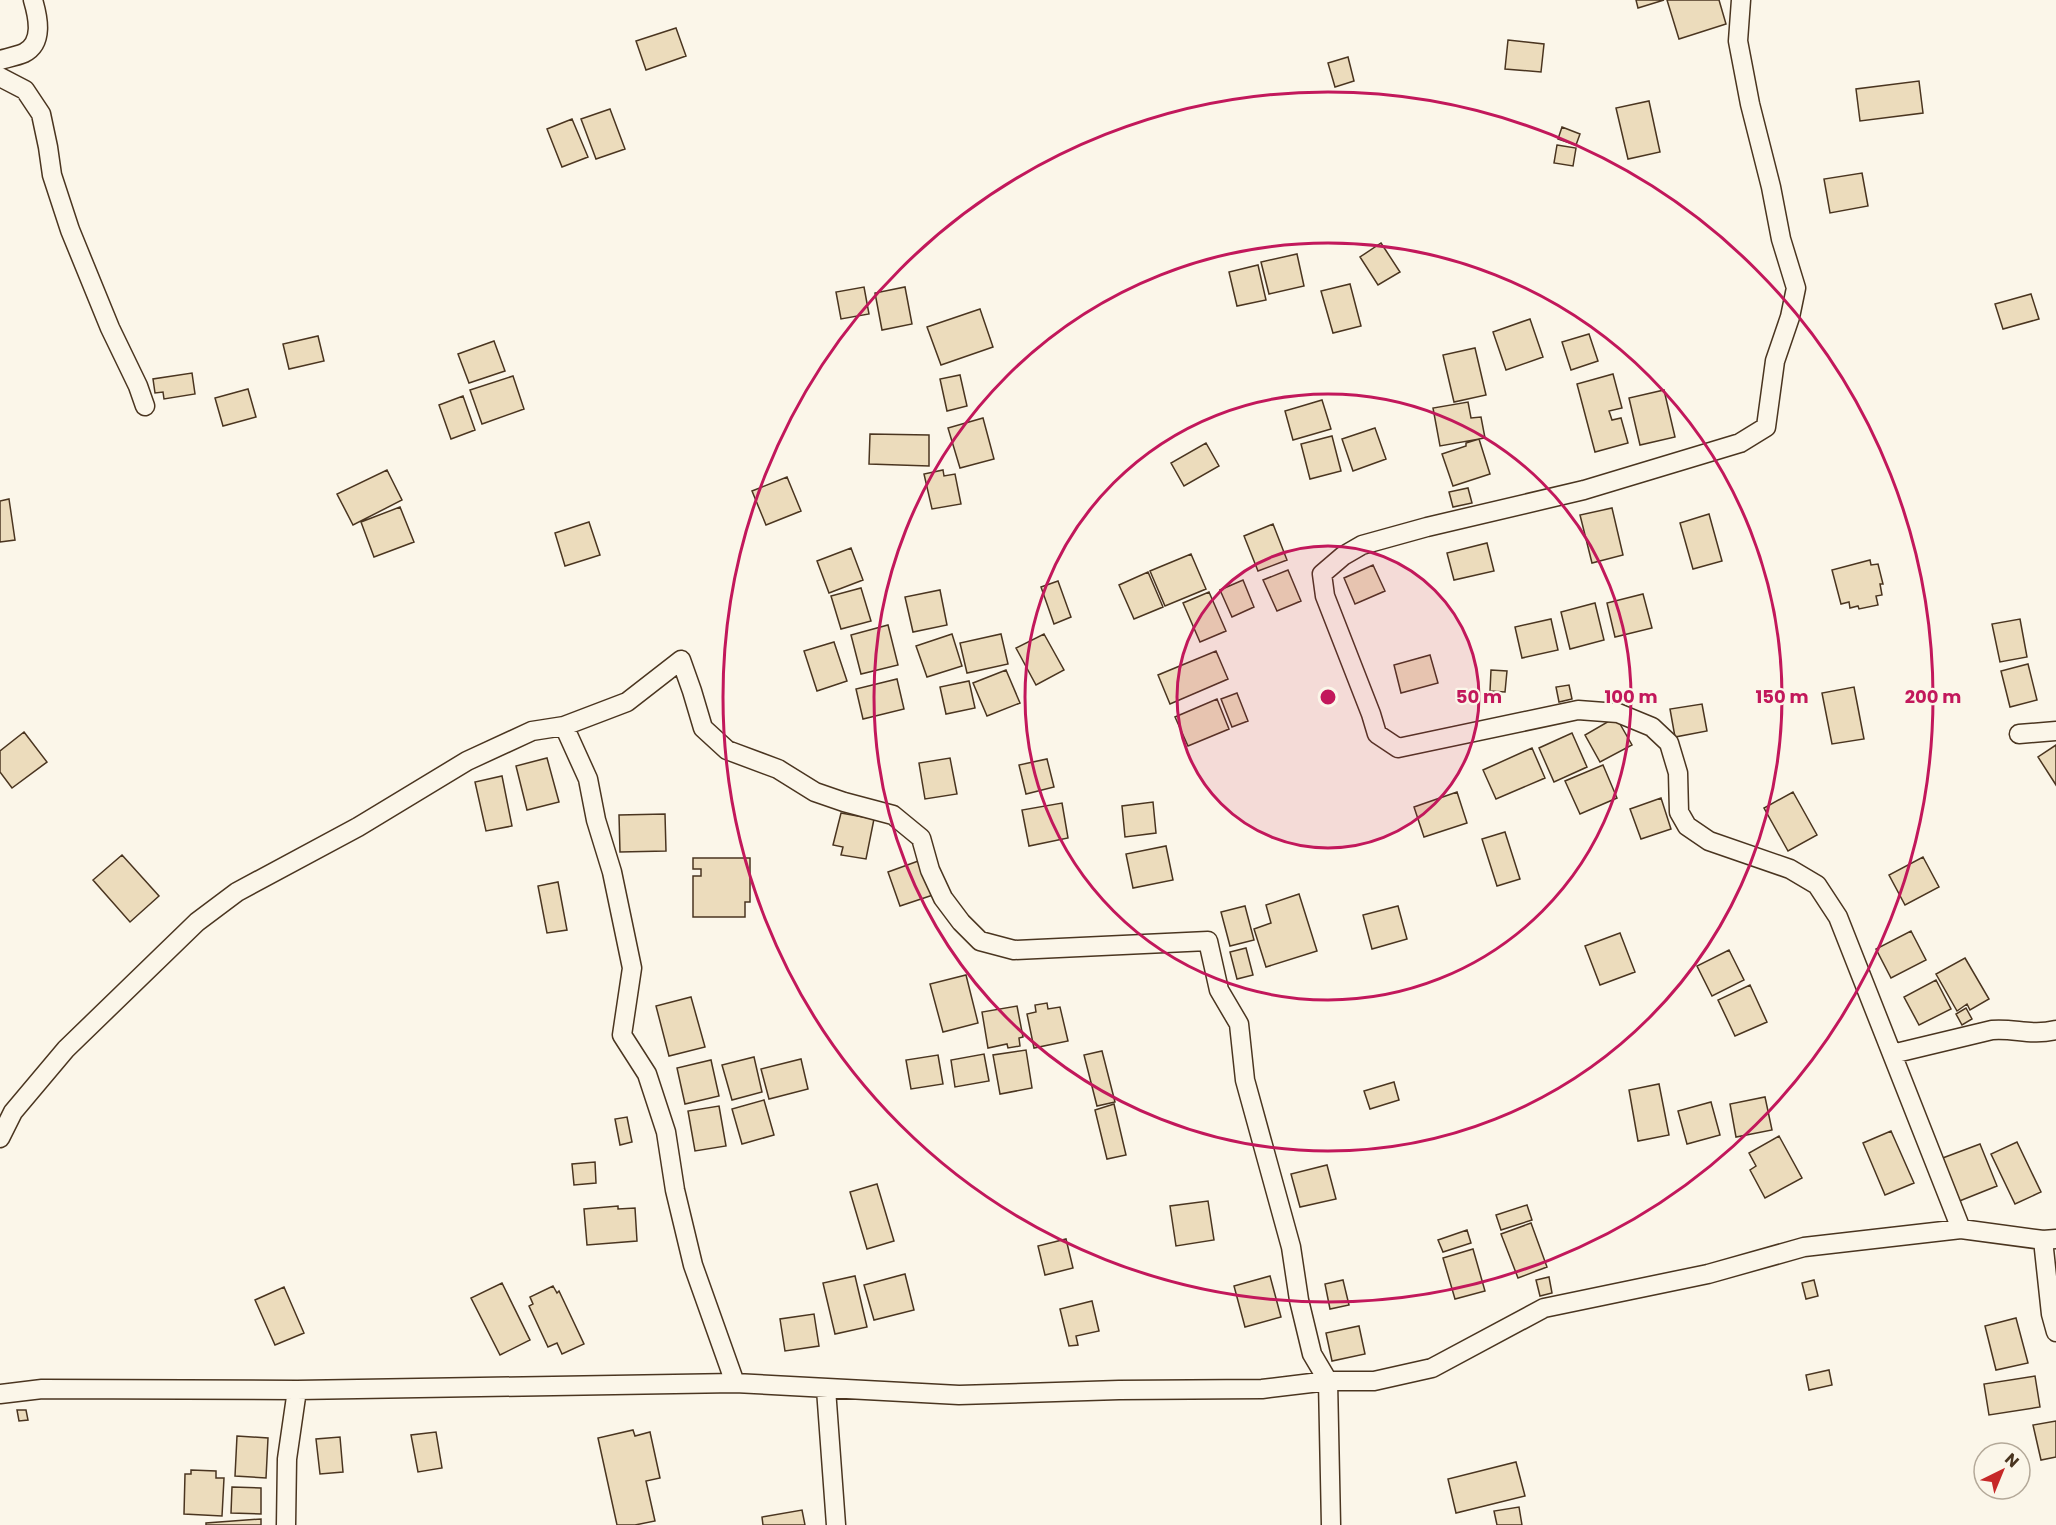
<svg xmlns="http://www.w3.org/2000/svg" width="2056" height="1525" font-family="Poppins,sans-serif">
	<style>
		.building { fill: #ecdcbc; stroke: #4a3520; stroke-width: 1.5 }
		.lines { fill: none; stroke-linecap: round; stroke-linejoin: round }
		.minor-casing { stroke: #4a3520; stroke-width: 21 }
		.minor { stroke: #fbf6e9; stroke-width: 18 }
		.ring { fill: none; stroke: #c2185b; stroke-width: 3 }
		.centre { fill: #c2185b; stroke: #fbf6e9; stroke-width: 3 }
		.ring-label { font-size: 18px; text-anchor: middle; font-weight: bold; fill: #c2185b; stroke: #fbf6e9; stroke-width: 4.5; stroke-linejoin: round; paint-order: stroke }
	</style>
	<rect width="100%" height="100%" fill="#fbf6e9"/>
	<path class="building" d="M 1636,0 L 1664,0 L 1638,8 Z
		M 1667,0 L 1719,0 L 1726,24 L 1679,39 Z
		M 676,28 L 686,56 L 646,70 L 636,41 Z
		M 1508,40 L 1544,44 L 1541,72 L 1505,69 Z
		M 1348,57 L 1354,81 L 1335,87 L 1328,63 Z
		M 1919,81 L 1923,113 L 1860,121 L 1856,89 Z
		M 1649,101 L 1660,152 L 1628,159 L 1616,108 Z
		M 610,109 L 625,149 L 596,159 L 581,119 Z
		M 572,119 L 588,157 L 562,167 L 547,129 Z
		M 1562,127 L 1580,134 L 1576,145 L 1558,139 Z
		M 1557,145 L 1576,148 L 1573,166 L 1554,163 Z
		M 1862,173 L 1868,206 L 1830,213 L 1824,179 Z
		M 1381,243 L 1400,272 L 1378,285 L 1360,257 Z
		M 1297,254 L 1304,286 L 1269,294 L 1261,262 Z
		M 1258,265 L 1266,300 L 1237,306 L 1229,272 Z
		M 1350,284 L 1361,326 L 1333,333 L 1321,291 Z
		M 864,287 L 869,314 L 841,319 L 836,292 Z
		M 905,287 L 912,324 L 882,330 L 875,293 Z
		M 2031,294 L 2039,319 L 2003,329 L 1995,304 Z
		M 980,309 L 993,347 L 941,365 L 927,327 Z
		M 1530,319 L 1543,357 L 1506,370 L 1493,332 Z
		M 1589,334 L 1598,361 L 1571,370 L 1562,342 Z
		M 318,336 L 324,361 L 289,369 L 283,344 Z
		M 494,341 L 505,371 L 469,383 L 458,354 Z
		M 1475,348 L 1486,395 L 1454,402 L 1443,355 Z
		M 192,373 L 195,394 L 164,399 L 163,392 L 155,393 L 153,379 Z
		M 1613,374 L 1622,408 L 1609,411 L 1612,420 L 1621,418 L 1628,443 L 1595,452 L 1577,384 Z
		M 960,375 L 967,406 L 947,411 L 940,379 Z
		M 513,376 L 524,409 L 482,424 L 470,390 Z
		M 248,389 L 256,417 L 223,426 L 215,398 Z
		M 1664,390 L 1675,437 L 1640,445 L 1629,398 Z
		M 463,396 L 475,430 L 451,439 L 439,405 Z
		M 1322,400 L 1331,429 L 1293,440 L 1285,411 Z
		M 1468,402 L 1471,418 L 1481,417 L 1485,438 L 1440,446 L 1433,408 Z
		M 983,418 L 994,459 L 960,468 L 948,428 Z
		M 1375,428 L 1386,459 L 1353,471 L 1342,439 Z
		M 870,434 L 929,435 L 929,466 L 869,464 Z
		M 1332,436 L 1341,471 L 1310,479 L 1301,444 Z
		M 1479,439 L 1490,474 L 1453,486 L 1442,454 L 1466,446 L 1466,443 Z
		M 1206,443 L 1219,466 L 1184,486 L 1171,463 Z
		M 387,470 L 402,500 L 353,525 L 337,494 Z
		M 943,470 L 944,476 L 955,474 L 961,504 L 932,509 L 924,474 Z
		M 787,477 L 801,511 L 766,525 L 752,491 Z
		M 1468,488 L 1472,503 L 1453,507 L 1449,492 Z
		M 9,499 L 15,540 L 0,542 L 0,501 Z
		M 400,507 L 414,542 L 374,557 L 361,522 Z
		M 1612,508 L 1623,555 L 1592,563 L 1580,515 Z
		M 1709,514 L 1722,561 L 1693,569 L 1680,523 Z
		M 589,522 L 600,555 L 565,566 L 555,533 Z
		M 1273,524 L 1287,560 L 1258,571 L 1244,536 Z
		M 1487,543 L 1494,571 L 1454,580 L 1447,553 Z
		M 851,548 L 863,580 L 829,593 L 817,561 Z
		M 1191,554 L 1206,589 L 1165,606 L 1150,571 Z
		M 1870,560 L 1871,565 L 1878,564 L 1883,584 L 1880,584 L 1882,595 L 1876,596 L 1878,605 L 1859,609 L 1858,606 L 1850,608 L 1849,602 L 1841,604 L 1832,570 Z
		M 1373,565 L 1385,591 L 1355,604 L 1344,578 Z
		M 1288,570 L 1301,601 L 1277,611 L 1263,580 Z
		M 1148,572 L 1163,607 L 1134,619 L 1119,585 Z
		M 1243,580 L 1254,607 L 1232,617 L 1220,590 Z
		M 1058,581 L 1071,617 L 1054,624 L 1041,587 Z
		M 861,588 L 871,621 L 841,629 L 831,596 Z
		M 940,590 L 947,625 L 913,632 L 905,597 Z
		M 1209,592 L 1226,631 L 1200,642 L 1183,603 Z
		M 1643,594 L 1652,628 L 1615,637 L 1607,603 Z
		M 1595,603 L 1604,640 L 1570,649 L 1561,612 Z
		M 1551,619 L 1558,650 L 1522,658 L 1515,627 Z
		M 2020,619 L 2027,657 L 2000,662 L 1992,624 Z
		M 888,625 L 898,665 L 861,674 L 851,635 Z
		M 952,634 L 962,666 L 927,677 L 916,646 Z
		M 1001,634 L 1008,664 L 967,673 L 960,643 Z
		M 1044,634 L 1064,670 L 1036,685 L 1016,648 Z
		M 834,642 L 847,681 L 817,691 L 804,651 Z
		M 1216,651 L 1228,679 L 1170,704 L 1158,675 Z
		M 1430,655 L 1438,683 L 1401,693 L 1394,665 Z
		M 2028,664 L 2037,700 L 2010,707 L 2001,671 Z
		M 1006,670 L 1020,703 L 987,716 L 973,683 Z
		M 1491,670 L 1507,671 L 1505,692 L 1490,691 Z
		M 897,679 L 904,709 L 863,719 L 856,689 Z
		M 969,681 L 975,708 L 946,714 L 940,687 Z
		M 1569,685 L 1572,699 L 1559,702 L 1556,687 Z
		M 1854,687 L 1864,739 L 1832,744 L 1822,693 Z
		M 1237,693 L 1248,721 L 1232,727 L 1221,699 Z
		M 1217,699 L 1229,729 L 1188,746 L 1175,717 Z
		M 1702,704 L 1707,731 L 1675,737 L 1670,709 Z
		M 1616,717 L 1632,745 L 1600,762 L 1585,735 Z
		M 24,732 L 47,762 L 12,788 L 0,772 L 0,751 Z
		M 1572,733 L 1587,767 L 1554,782 L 1539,748 Z
		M 2056,745 L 2056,785 L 2038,757 Z
		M 1532,748 L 1545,778 L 1496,799 L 1483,770 Z
		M 547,758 L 559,802 L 527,810 L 516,766 Z
		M 950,758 L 957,794 L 925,799 L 919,763 Z
		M 1047,759 L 1054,787 L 1026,794 L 1019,765 Z
		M 1603,765 L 1617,798 L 1580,814 L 1565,781 Z
		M 502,776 L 512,826 L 486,831 L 475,782 Z
		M 1457,792 L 1467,823 L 1424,837 L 1414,807 Z
		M 1793,792 L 1817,835 L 1788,851 L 1764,808 Z
		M 1661,798 L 1671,829 L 1641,839 L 1630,809 Z
		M 1153,802 L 1156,833 L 1125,837 L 1122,806 Z
		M 1062,803 L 1068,838 L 1029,846 L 1022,810 Z
		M 841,813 L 874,819 L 866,859 L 841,855 L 843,847 L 833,845 Z
		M 665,814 L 666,851 L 620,852 L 619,815 Z
		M 1505,832 L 1520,879 L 1497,886 L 1482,839 Z
		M 1166,846 L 1173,880 L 1133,888 L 1126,854 Z
		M 122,855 L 159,896 L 130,922 L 93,880 Z
		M 1923,857 L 1939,887 L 1905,905 L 1889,875 Z
		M 693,858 L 750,858 L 750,902 L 745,902 L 745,917 L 693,917 L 693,876 L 701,876 L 701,869 L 693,869 Z
		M 921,860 L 933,895 L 900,906 L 888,872 Z
		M 558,882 L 567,930 L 547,933 L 538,886 Z
		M 1299,894 L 1317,951 L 1266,967 L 1254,929 L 1271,923 L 1266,905 Z
		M 1245,906 L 1254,940 L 1230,946 L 1221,912 Z
		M 1398,906 L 1407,939 L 1372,949 L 1363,915 Z
		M 1911,931 L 1926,960 L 1891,978 L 1876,949 Z
		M 1620,933 L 1635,972 L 1600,985 L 1585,946 Z
		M 1246,948 L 1253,975 L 1237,979 L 1230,952 Z
		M 1729,950 L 1744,980 L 1712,996 L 1697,966 Z
		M 1965,958 L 1989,999 L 1970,1010 L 1967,1004 L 1957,1011 L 1936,974 Z
		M 966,975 L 978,1023 L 943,1032 L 930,984 Z
		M 1936,980 L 1951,1009 L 1919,1025 L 1904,997 Z
		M 1750,985 L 1767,1022 L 1735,1036 L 1718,1000 Z
		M 691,997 L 705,1047 L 669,1056 L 656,1006 Z
		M 1047,1003 L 1048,1009 L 1060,1007 L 1068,1041 L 1034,1048 L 1027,1014 L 1036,1012 L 1035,1005 Z
		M 1017,1006 L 1023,1037 L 1019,1038 L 1020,1046 L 1008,1048 L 1007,1044 L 988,1048 L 982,1012 Z
		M 1966,1008 L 1972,1019 L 1962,1025 L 1956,1014 Z
		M 1026,1050 L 1032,1088 L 1000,1094 L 993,1055 Z
		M 1102,1051 L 1115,1102 L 1097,1106 L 1084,1055 Z
		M 984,1054 L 989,1081 L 955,1087 L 951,1060 Z
		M 938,1055 L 943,1084 L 911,1089 L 906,1060 Z
		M 754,1057 L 762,1092 L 732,1100 L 722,1065 Z
		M 801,1059 L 808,1089 L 769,1099 L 761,1069 Z
		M 711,1060 L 719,1096 L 685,1104 L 677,1068 Z
		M 1394,1082 L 1399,1100 L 1370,1109 L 1364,1091 Z
		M 1659,1084 L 1669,1135 L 1638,1141 L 1629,1090 Z
		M 1765,1097 L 1772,1130 L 1736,1137 L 1730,1104 Z
		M 764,1100 L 774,1135 L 742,1144 L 732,1109 Z
		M 1711,1102 L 1720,1135 L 1687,1144 L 1678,1111 Z
		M 1114,1104 L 1126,1155 L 1107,1159 L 1095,1110 Z
		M 719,1106 L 726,1146 L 695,1151 L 688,1111 Z
		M 627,1117 L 632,1142 L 620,1145 L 615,1119 Z
		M 1891,1131 L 1914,1183 L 1885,1195 L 1863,1143 Z
		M 1779,1136 L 1802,1178 L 1765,1198 L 1750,1170 L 1756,1166 L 1749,1153 Z
		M 2017,1142 L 2041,1192 L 2015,1204 L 1991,1154 Z
		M 1980,1144 L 1997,1186 L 1957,1202 L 1940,1159 Z
		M 595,1162 L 596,1183 L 574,1185 L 572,1164 Z
		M 1327,1165 L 1336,1199 L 1300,1207 L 1291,1174 Z
		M 877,1184 L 894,1241 L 867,1249 L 850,1192 Z
		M 1208,1201 L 1214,1240 L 1176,1246 L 1170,1206 Z
		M 1527,1205 L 1532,1220 L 1501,1230 L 1496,1215 Z
		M 618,1206 L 618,1209 L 635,1208 L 637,1241 L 587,1245 L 584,1209 Z
		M 1531,1223 L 1547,1267 L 1518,1278 L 1501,1234 Z
		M 1467,1230 L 1471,1243 L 1443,1252 L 1438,1240 Z
		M 1066,1239 L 1073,1268 L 1045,1275 L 1038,1246 Z
		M 1473,1249 L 1485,1291 L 1455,1299 L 1443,1258 Z
		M 905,1274 L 914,1310 L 874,1320 L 864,1285 Z
		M 855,1276 L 867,1327 L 835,1334 L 823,1283 Z
		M 1270,1276 L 1281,1317 L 1245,1327 L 1234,1286 Z
		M 1549,1277 L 1552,1293 L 1540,1296 L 1536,1280 Z
		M 1343,1280 L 1349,1305 L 1330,1309 L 1325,1284 Z
		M 1814,1280 L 1818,1296 L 1806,1299 L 1802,1283 Z
		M 502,1283 L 530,1340 L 500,1355 L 471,1298 Z
		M 553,1286 L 557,1293 L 559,1291 L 584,1344 L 562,1354 L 557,1343 L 548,1347 L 529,1306 L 533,1304 L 530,1297 Z
		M 284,1287 L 304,1333 L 275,1345 L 255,1300 Z
		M 1092,1301 L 1099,1331 L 1076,1336 L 1078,1345 L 1069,1346 L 1060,1309 Z
		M 814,1314 L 819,1346 L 785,1351 L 780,1319 Z
		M 2016,1318 L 2028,1363 L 1996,1370 L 1985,1326 Z
		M 1359,1326 L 1365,1354 L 1332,1361 L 1326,1333 Z
		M 1829,1370 L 1832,1385 L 1809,1390 L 1806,1375 Z
		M 2035,1376 L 2040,1407 L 1989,1415 L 1984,1384 Z
		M 17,1410 L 26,1410 L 28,1420 L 19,1421 Z
		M 2056,1421 L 2056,1457 L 2041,1460 L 2033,1425 Z
		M 633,1430 L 635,1436 L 650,1432 L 660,1478 L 646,1481 L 655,1521 L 635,1525 L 617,1525 L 598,1438 Z
		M 436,1432 L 442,1468 L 418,1472 L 411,1435 Z
		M 237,1436 L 268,1438 L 266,1478 L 235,1476 Z
		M 340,1437 L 343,1472 L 320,1474 L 316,1439 Z
		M 1516,1462 L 1525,1496 L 1456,1513 L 1448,1479 Z
		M 191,1470 L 216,1471 L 216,1478 L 224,1478 L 222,1516 L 184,1514 L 185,1474 L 191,1474 Z
		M 232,1487 L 261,1488 L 261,1514 L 231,1513 Z
		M 1519,1507 L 1522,1525 L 1497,1525 L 1494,1511 Z
		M 802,1510 L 805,1525 L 763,1525 L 762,1517 Z
		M 261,1519 L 261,1525 L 206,1525 L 206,1523 Z"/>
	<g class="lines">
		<g class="minor-casing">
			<path id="minor" d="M 1741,0 L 1738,41 L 1750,104 L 1771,187 L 1781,239 L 1796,288 L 1790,317 L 1775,361 L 1766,427 L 1740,443 L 1584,490 L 1427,527 L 1362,545 L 1343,556 L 1322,574 L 1325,596 L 1371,714 L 1377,734 L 1398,748 L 1578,710 L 1618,713 L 1652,727 L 1669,743 L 1678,773 L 1679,812 L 1687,826 L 1709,841 L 1790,869 L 1817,885 L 1838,917 L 1961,1229
				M 0,60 C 7,58 17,56 24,53 C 44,43 38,17 33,0
				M 0,77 L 25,90 L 41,114 L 48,147 L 52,175 L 70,230 L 110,328 L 138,386 L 145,406
				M 564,726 L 588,779 L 596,820 L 612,872 L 632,968 L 622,1035 L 647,1074 L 666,1132 L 675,1190 L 693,1265 L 735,1383
				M 2019,734 L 2056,731
				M 1892,1054 L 1992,1030 C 2015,1028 2031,1036 2056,1030
				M 0,1138 L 13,1112 L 66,1049 L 197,922 L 237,892 L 358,827 L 467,761 L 532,731 L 564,726 L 627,702 L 681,660 L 692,691 L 703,728 L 727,750 L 778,769 L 815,792 L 844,802 L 893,815 L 921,838 L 930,870 L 943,898 L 961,922 L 980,941 L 1014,950 L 1208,941 L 1219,990 L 1239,1024 L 1245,1080 L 1291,1247 L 1299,1300 L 1312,1354 L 1328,1381 L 1331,1525
				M 2043,1240 L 2051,1314 L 2056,1332
				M 826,1389 L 836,1525
				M 0,1394 L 42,1389 L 297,1390 L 735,1383 L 959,1395 L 1119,1390 L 1262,1389 L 1328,1381 L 1374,1381 L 1432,1368 L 1544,1308 L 1708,1274 L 1804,1247 L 1961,1229 L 2043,1240 L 2056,1239
				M 286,1525 L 287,1459 L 297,1390"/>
		</g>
		<use href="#minor" class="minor"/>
	</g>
	<circle cx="1328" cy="697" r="151" fill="#c2185b" fill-opacity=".12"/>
	<g class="ring">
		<circle cx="1328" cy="697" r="151"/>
		<circle cx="1328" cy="697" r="303"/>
		<circle cx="1328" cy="697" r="454"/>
		<circle cx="1328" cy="697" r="605"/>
	</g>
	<circle cx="1328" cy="697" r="9" class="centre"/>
	<g class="ring-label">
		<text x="1479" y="703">50 m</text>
		<text x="1631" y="703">100 m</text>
		<text x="1782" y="703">150 m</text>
		<text x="1933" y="703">200 m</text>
	</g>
	<g transform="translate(2002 1471) rotate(43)"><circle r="28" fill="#fbf6e9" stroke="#b4a999" stroke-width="1.5"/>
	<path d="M0-4.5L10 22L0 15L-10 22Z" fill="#c62828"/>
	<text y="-9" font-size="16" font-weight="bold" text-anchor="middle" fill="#4a3520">N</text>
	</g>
</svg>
